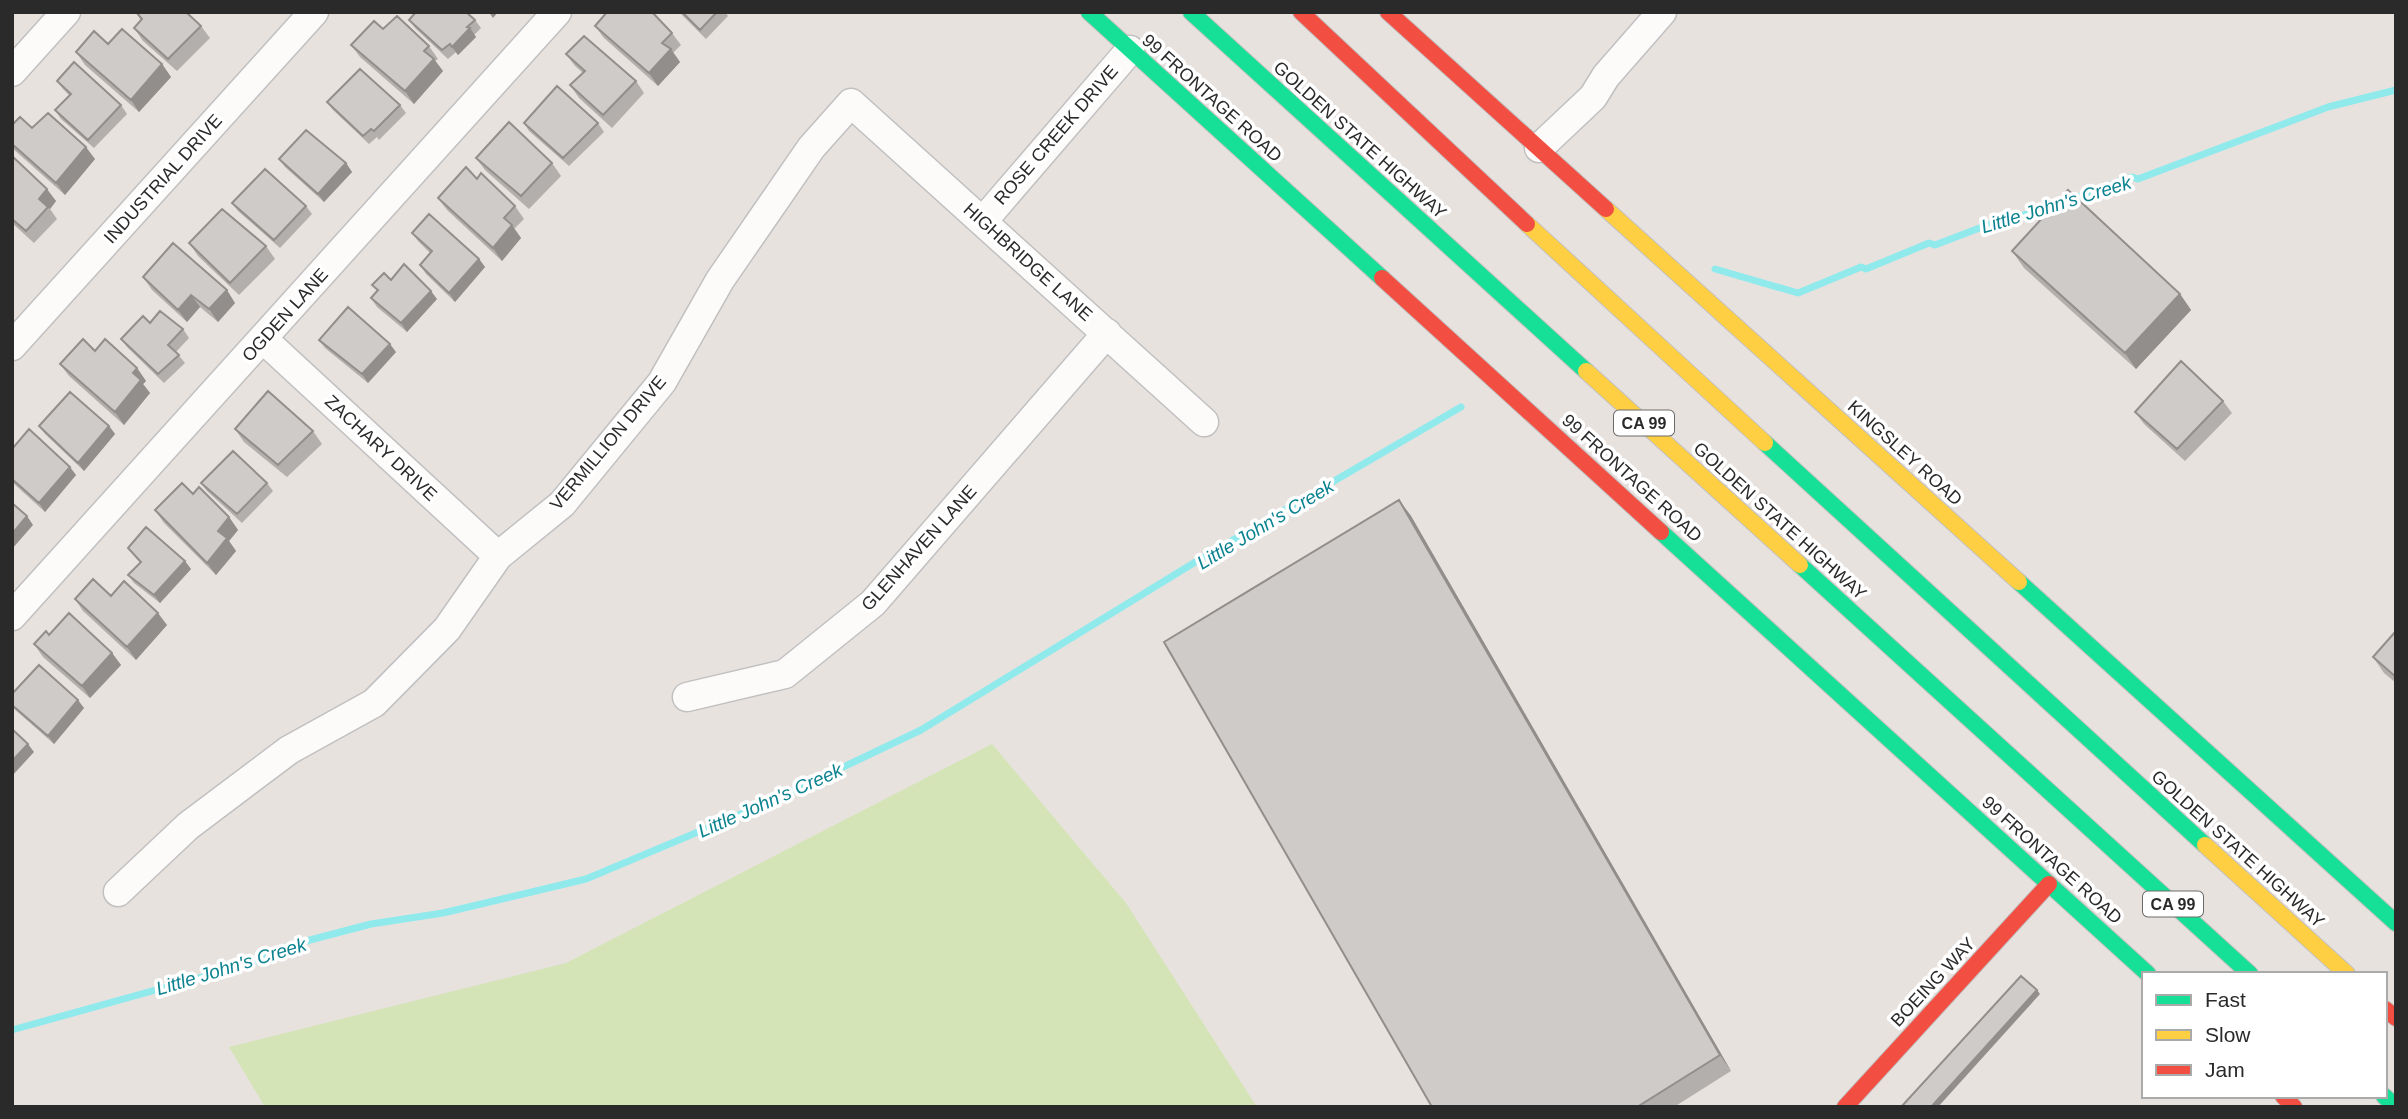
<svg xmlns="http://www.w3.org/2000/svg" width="2408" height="1119" font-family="Arial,sans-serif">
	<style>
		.green { fill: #d4e4b7 }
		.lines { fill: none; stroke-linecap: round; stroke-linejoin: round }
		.stream { stroke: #90eaec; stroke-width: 7 }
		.street-casing { stroke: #c1c0c1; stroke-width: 31 }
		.fast-casing { stroke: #c1c0c1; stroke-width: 18 }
		.slow-casing { stroke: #c1c0c1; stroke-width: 18 }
		.jam-casing { stroke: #c1c0c1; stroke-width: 18 }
		.street { stroke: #fcfbfa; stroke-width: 28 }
		.fast { stroke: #16e098; stroke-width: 16 }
		.slow { stroke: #ffcf43; stroke-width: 16 }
		.jam { stroke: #f24e42; stroke-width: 16 }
		.wall { fill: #b2afac }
		.shaded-wall { fill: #918e8c }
		.building { fill: #cfcbc8; stroke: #918e8c; stroke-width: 2 }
		.labels { text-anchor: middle; stroke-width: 7; stroke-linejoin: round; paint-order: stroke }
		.shield { fill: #fff; stroke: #6a6a6a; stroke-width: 2 }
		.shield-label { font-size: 16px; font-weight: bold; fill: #2a2a2a }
		.street-label { font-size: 18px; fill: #2a2a2a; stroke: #fff }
		.water-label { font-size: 19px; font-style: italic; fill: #0b8290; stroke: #fff }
	</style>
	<rect width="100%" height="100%" fill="#e8e2df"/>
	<path class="green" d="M 992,744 L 1126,903 L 1257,1107 L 265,1107 L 229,1047 L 566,963 Z"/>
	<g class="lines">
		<path class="stream" d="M 1715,269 L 1798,293 L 1861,267 L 1866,269 L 1929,243 L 1935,245 L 2011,216 C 2027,220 2040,201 2056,205 L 2132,177 L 2138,179 L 2328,107 L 2396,90
			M 12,1030 L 249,964 L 291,945 L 371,924 L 443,913 L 586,879 L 774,800 L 921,730 L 1197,561 L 1461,407"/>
		<g class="street-casing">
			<path id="street" d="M 12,72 L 66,12
				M 1539,148 L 1593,97 L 1606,76 L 1662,12
				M 983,221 L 1130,50
				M 263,339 L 498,556
				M 12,346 L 314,12
				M 12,616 L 557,12
				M 687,697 L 785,674 L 873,603 L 1107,333
				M 118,892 L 188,826 L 289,750 L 374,703 L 447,629 L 498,556 L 562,504 L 662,382 L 720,280 L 811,148 L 851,103 L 1204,422"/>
		</g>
		<g class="fast-casing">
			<path id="fast" d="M 1089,12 L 1382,278
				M 1191,12 L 1586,371
				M 1765,443 L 2205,845
				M 1661,532 L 2148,974
				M 1800,565 L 2250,974
				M 2019,582 L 2396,923
				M 2384,1096 L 2396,1107"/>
		</g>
		<g class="slow-casing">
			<path id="slow" d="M 1606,209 L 2019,582
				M 1527,224 L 1765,443
				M 1586,371 L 1800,565
				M 2205,845 L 2347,974"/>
		</g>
		<g class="jam-casing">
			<path id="jam" d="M 1301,12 L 1527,224
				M 1388,12 L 1606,209
				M 1382,278 L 1661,532
				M 2385,1009 L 2396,1018
				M 2283,1096 L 2294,1107
				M 1845,1107 L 2049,884"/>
		</g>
		<use href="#street" class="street"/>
		<use href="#fast" class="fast"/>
		<use href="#slow" class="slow"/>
		<use href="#jam" class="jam"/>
	</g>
	<path class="wall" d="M 136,12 L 201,26 L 210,38 L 177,71 L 143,41 L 134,28 L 141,20 Z
		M 679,12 L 725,12 L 728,16 L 706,39 Z
		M 409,20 L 475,20 L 481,28 L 474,35 L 476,37 L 458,55 L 456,52 L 448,59 L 415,28 Z
		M 595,26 L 672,33 L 681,45 L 673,53 L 680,62 L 658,86 L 604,38 Z
		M 383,29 L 429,46 L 438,59 L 435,61 L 443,71 L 414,104 L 360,57 L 351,45 Z
		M 76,52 L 162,64 L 171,77 L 139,112 L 85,65 Z
		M 566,54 L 636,81 L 644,93 L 612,128 L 579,98 L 570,85 L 583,73 L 575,66 Z
		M 57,81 L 121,105 L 127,114 L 94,148 L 61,119 L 55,110 L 70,96 L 63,89 Z
		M 327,102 L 400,105 L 406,113 L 379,140 L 377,137 L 369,144 L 333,110 Z
		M 524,123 L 598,123 L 604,132 L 569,166 L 529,131 Z
		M 12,125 L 95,159 L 65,195 L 12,148 Z
		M 12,156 L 56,201 L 50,209 L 57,219 L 34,243 L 12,223 Z
		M 476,158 L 552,163 L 561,176 L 529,209 L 485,170 Z
		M 279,159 L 346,163 L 352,172 L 324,202 L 285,167 Z
		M 477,179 L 515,206 L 524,219 L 514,229 L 521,238 L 502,261 L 447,210 L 438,198 Z
		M 232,203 L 306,206 L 312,214 L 280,248 L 238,211 Z
		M 412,233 L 479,259 L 485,267 L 455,302 L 426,274 L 420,265 L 430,253 L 418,241 Z
		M 189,243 L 266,246 L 275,259 L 239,295 L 198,256 Z
		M 2012,251 L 2180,294 L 2191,310 L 2136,369 L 2024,268 Z
		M 143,277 L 235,303 L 218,322 L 200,307 L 187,322 L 152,290 Z
		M 372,285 L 437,299 L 407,332 L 377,307 L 371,298 L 377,291 Z
		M 150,323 L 183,329 L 189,338 L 176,352 L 185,363 L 164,383 L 127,347 L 121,339 Z
		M 319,340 L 396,352 L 368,383 L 325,348 Z
		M 95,351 L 137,368 L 146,381 L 143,384 L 150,393 L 124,425 L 69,376 L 60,364 Z
		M 2223,401 L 2232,413 L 2185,461 L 2144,424 L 2135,412 Z
		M 39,426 L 109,426 L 115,434 L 84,471 L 45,434 Z
		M 235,429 L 313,431 L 322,444 L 287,477 L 244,442 Z
		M 12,449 L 76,475 L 45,512 L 12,482 Z
		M 201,483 L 267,483 L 273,491 L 242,523 L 207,491 Z
		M 193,494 L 229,517 L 238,530 L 229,541 L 236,551 L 216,575 L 164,523 L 155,510 Z
		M 1399,500 L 1411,516 L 1731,1071 L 1674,1107 L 1432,1107 Z
		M 128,548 L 191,569 L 160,603 L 134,583 L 128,575 L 140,563 Z
		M 75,599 L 167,625 L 136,660 L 83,611 Z
		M 2396,631 L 2396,683 L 2384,673 L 2373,657 Z
		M 34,644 L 112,653 L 121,665 L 90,698 L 43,657 Z
		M 12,694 L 84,708 L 54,744 L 12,707 Z"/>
	<path class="shaded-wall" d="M 489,12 L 498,12 L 493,18 Z
		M 470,28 L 476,37 L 458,55 L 452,47 Z
		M 671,49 L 680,62 L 658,86 L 649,73 Z
		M 434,59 L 443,71 L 414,104 L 405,91 Z
		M 162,64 L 171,77 L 139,112 L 131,100 Z
		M 86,147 L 95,159 L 65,195 L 56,183 Z
		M 346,163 L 352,172 L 324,202 L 318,194 Z
		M 47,189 L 56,201 L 50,209 L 39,199 Z
		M 512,225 L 521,238 L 502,261 L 493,248 Z
		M 479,259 L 485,267 L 455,302 L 449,293 Z
		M 227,290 L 235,303 L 218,322 L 209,309 Z
		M 431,291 L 437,299 L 407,332 L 401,323 Z
		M 2180,294 L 2191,310 L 2136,369 L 2125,353 Z
		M 191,295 L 200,307 L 187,322 L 178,310 Z
		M 390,344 L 396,352 L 368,383 L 362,374 Z
		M 137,368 L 146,381 L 143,384 L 150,393 L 124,425 L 115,412 L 133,373 Z
		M 109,426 L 115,434 L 84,471 L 78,463 Z
		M 70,467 L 76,475 L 45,512 L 39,503 Z
		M 1399,500 L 1411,516 L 1731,1071 L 1720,1055 Z
		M 27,516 L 33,525 L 12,549 L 12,534 Z
		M 229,517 L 238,530 L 229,541 L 236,551 L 216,575 L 207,563 L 218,531 Z
		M 185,561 L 191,569 L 160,603 L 154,595 Z
		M 158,613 L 167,625 L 136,660 L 127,647 Z
		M 112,653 L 121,665 L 90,698 L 82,686 Z
		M 78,700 L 84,708 L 54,744 L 48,736 Z
		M 28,744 L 34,752 L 12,776 L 12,761 Z
		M 2037,990 L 2040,994 L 1938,1107 L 1931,1107 Z"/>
	<path class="building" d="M 136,12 L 186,12 L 201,26 L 168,59 L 134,28 L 142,19 Z
		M 416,12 L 466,12 L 475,20 L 467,27 L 470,28 L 452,47 L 450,44 L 442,50 L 409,20 Z
		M 607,12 L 652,12 L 672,33 L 662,43 L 671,49 L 649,73 L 595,26 Z
		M 682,12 L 717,12 L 700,30 Z
		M 397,16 L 429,46 L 424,51 L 434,59 L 405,91 L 351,45 L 374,21 L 383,29 Z
		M 122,29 L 162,64 L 131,100 L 76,52 L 94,31 L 108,44 Z
		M 584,36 L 636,81 L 603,115 L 570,85 L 585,71 L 566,54 Z
		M 74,62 L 121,105 L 88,140 L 55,110 L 71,94 L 57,81 Z
		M 360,69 L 400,105 L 374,131 L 371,129 L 363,136 L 327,102 Z
		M 557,86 L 598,123 L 563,158 L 524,123 Z
		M 48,113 L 86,147 L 56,183 L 12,144 L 12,125 L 20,117 L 32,128 Z
		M 509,122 L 552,163 L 521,196 L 476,158 Z
		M 306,130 L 346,163 L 318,194 L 279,159 Z
		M 12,156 L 47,189 L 39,199 L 48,207 L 26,231 L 12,219 Z
		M 466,167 L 477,179 L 481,173 L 515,206 L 504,218 L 512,225 L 493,248 L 438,198 Z
		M 265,169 L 306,206 L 274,240 L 232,203 Z
		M 2068,190 L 2180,294 L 2125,353 L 2012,251 Z
		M 222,209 L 266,246 L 230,283 L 189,243 Z
		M 429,214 L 479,259 L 449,293 L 420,265 L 432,251 L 412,233 Z
		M 173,243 L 227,290 L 209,309 L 191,295 L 178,310 L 143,277 Z
		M 404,264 L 431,291 L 401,323 L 371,298 L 378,290 L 372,285 L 384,273 L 391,280 Z
		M 348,307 L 390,344 L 362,374 L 319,340 Z
		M 160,311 L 183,329 L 168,345 L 179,355 L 158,374 L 121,339 L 143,316 L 150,323 Z
		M 83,339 L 95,351 L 105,339 L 137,368 L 133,373 L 141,380 L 115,412 L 60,364 Z
		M 2181,361 L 2223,401 L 2177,449 L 2135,412 Z
		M 268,391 L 313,431 L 278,465 L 235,429 Z
		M 70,392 L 109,426 L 78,463 L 39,426 Z
		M 29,429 L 70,467 L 39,503 L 12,479 L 12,449 Z
		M 233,451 L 267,483 L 237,514 L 201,483 Z
		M 182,483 L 193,494 L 199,487 L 229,517 L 218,531 L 227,538 L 207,563 L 155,510 Z
		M 1399,500 L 1720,1055 L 1637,1107 L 1432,1107 L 1164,642 Z
		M 12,503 L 27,516 L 12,534 Z
		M 146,527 L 185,561 L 154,595 L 128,575 L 141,562 L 128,548 Z
		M 93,579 L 111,596 L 124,581 L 158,613 L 127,647 L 75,599 Z
		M 69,613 L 112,653 L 82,686 L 34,644 L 46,631 L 49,635 Z
		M 2396,631 L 2396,677 L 2373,657 Z
		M 39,665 L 78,700 L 48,736 L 12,705 L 12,694 Z
		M 12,729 L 28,744 L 12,761 Z
		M 2021,976 L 2037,990 L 1931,1107 L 1901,1107 Z"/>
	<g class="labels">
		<g class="shield">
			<rect x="1614" y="410.5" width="60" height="25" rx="5"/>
			<rect x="2143" y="891.5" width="60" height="25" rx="5"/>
		</g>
		<g class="shield-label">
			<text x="1644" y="429">CA 99</text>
			<text x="2173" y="910">CA 99</text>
		</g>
		<g class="street-label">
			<text transform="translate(1212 98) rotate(42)" y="6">99 FRONTAGE ROAD</text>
			<text transform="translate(1056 135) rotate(-49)" y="6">ROSE CREEK DRIVE</text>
			<text transform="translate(1360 140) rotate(42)" y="6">GOLDEN STATE HIGHWAY</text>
			<text transform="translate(163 179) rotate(-48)" y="6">INDUSTRIAL DRIVE</text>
			<text transform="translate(1028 262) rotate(42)" y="6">HIGHBRIDGE LANE</text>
			<text transform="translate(285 315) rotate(-48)" y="6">OGDEN LANE</text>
			<text transform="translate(608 443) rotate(-50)" y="6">VERMILLION DRIVE</text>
			<text transform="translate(381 448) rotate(43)" y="6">ZACHARY DRIVE</text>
			<text transform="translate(1905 453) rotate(42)" y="6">KINGSLEY ROAD</text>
			<text transform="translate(1632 478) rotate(42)" y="6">99 FRONTAGE ROAD</text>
			<text transform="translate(1780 521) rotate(42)" y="6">GOLDEN STATE HIGHWAY</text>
			<text transform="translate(919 548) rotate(-48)" y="6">GLENHAVEN LANE</text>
			<text transform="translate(2238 849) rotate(42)" y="6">GOLDEN STATE HIGHWAY</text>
			<text transform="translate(2052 860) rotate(42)" y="6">99 FRONTAGE ROAD</text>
			<text transform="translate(1933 982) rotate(-47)" y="6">BOEING WAY</text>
		</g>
		<g class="water-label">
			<text transform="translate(2056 204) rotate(-17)" y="7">Little John's Creek</text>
			<text transform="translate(1265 524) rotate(-31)" y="7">Little John's Creek</text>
			<text transform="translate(770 800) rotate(-24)" y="7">Little John's Creek</text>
			<text transform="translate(231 966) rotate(-17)" y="7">Little John's Creek</text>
		</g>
	</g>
	<rect width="2408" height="1119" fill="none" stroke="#2a2a2a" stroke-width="28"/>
	<rect x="2142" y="972" width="245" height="126" fill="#ffffff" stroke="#aaaaaa" stroke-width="2"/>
	<rect x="2156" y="995" width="35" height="10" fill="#16e098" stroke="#aaaaaa" stroke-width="2"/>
	<text x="2205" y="1007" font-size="21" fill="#2a2a2a">Fast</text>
	<rect x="2156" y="1030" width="35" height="10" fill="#ffcf43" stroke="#aaaaaa" stroke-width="2"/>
	<text x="2205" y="1042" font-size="21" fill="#2a2a2a">Slow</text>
	<rect x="2156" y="1065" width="35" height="10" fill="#f24e42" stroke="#aaaaaa" stroke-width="2"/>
	<text x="2205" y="1077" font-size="21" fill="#2a2a2a">Jam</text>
</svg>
